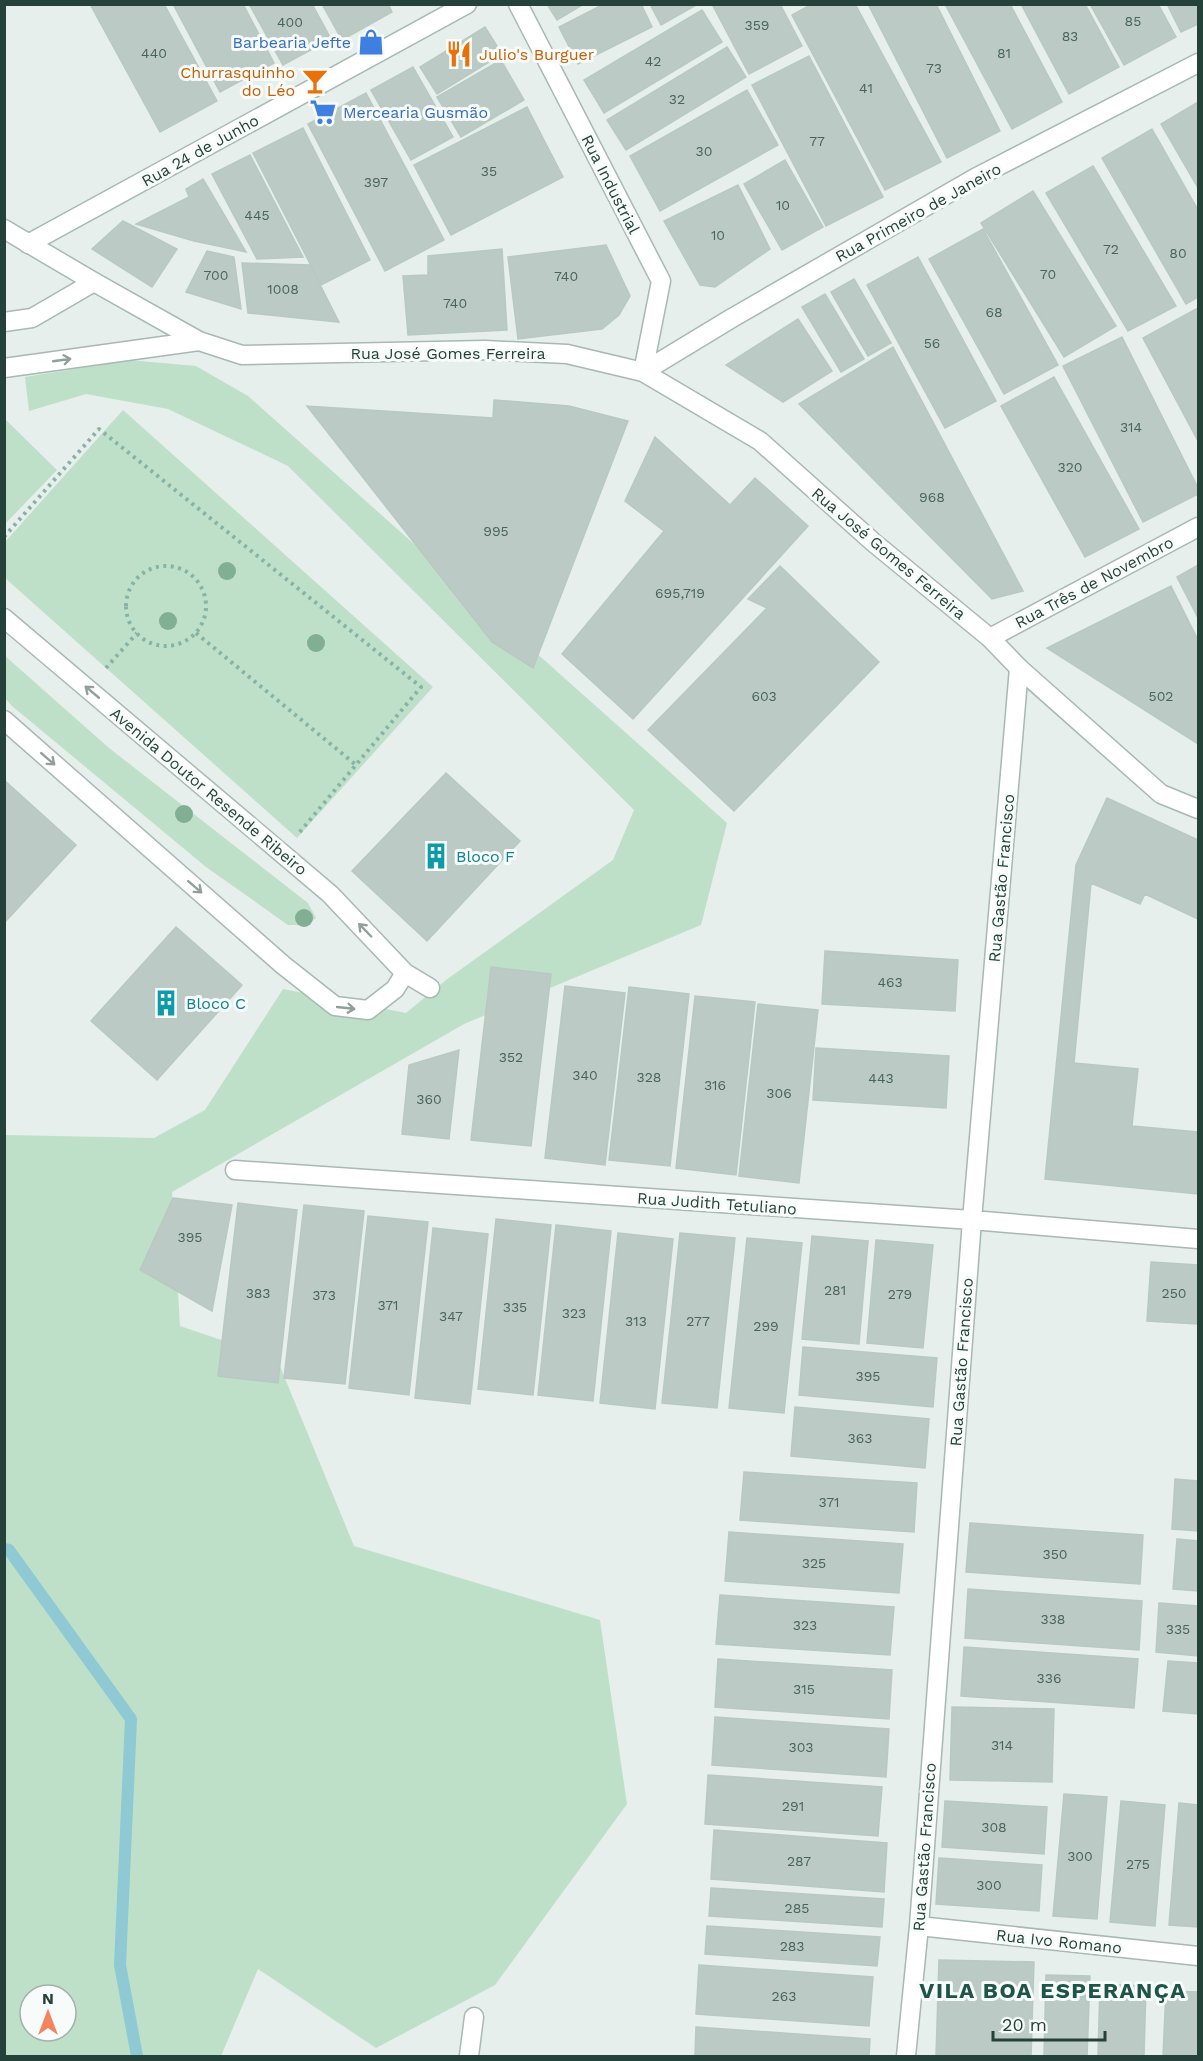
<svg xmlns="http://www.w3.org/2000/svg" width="1203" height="2061" font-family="'Work Sans',sans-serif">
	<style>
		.green { fill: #bfe0c8; fill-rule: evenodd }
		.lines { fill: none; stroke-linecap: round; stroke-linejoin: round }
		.stream { stroke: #8ec9d4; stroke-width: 12 }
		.building { fill: #bbcac4; stroke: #b8c9c2; stroke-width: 1.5 }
		.service-casing { stroke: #a8b8b2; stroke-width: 21 }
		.minor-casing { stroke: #a8b8b2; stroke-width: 21 }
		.tertiary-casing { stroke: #a8b8b2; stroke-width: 21 }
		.path { stroke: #86b3a5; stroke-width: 4; stroke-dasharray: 3 4.5; stroke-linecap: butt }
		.service { stroke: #fff; stroke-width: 18 }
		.minor { stroke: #fff; stroke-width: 18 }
		.tertiary { stroke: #fff; stroke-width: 18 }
		.tree { fill: #80af93 }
		.oneway { stroke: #92a09c }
		.labels { text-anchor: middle; stroke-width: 6; stroke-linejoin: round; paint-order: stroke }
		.number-label { font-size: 14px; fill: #4a645c }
		.shop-label { font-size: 16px; fill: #366cbe; stroke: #f7fbf9; text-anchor: end }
		.food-label { font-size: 16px; fill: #c56008; stroke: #f7fbf9; text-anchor: start }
		.street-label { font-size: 16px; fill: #24423a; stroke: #f7fbf9 }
		.culture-label { font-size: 16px; fill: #0d838f; stroke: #f7fbf9; text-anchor: start }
		.district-label { font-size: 22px; font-weight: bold; letter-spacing: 1.5px; fill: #1f5548; stroke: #f7fbf9 }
	</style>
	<rect width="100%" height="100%" fill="#e6efeb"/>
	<path class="green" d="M 129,360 L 196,366 L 248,396 L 727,823 L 701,925 L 464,1024 L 172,1192 L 180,1326 L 277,1359 L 354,1546 L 600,1620 L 627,1804 L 495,1985 L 376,2048 L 258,1969 L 221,2056 L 5,2056 L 5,1135 L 154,1138 L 205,1110 L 283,989 L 406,1013 L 446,980 L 613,860 L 634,810 L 288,466 L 168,409 L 86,394 L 29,411 L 25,377 ZM 30,1995 L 66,1995 L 66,2031 L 30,2031 Z
		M 123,410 L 433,687 L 297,838 L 5,578 L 5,542 Z
		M 5,419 L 57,470 L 5,524 Z
		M 4,655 L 109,748 L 308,903 L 316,918 L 307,925 L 288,925 L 206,867 L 12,706 L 5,698 Z"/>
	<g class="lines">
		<path class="stream" d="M 4,1549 L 9,1550 L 131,1719 L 120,1965 L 137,2056"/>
	</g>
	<path class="building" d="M 90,4 L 164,4 L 217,101 L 160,132 Z
		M 173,4 L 243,4 L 274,63 L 220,92 Z
		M 249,4 L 312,4 L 331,39 L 283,65 Z
		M 322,4 L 388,4 L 392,12 L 342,40 Z
		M 547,4 L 584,4 L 557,20 Z
		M 604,4 L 641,4 L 652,27 L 578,64 L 559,27 Z
		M 650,4 L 698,4 L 661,25 Z
		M 712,4 L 780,4 L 802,46 L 749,74 Z
		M 812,4 L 855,4 L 941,162 L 885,190 L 792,15 Z
		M 868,4 L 936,4 L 1000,131 L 947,158 Z
		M 945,4 L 1010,4 L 1062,102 L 1012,129 Z
		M 1021,4 L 1085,4 L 1119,67 L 1069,94 Z
		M 1090,4 L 1158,4 L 1176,37 L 1124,65 Z
		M 1167,4 L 1198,4 L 1198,24 L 1181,32 Z
		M 702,10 L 722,42 L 604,113 L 584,80 Z
		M 485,27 L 502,54 L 437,94 L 420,67 Z
		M 727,47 L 746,77 L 626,150 L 607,120 Z
		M 809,56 L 883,197 L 826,226 L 752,85 Z
		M 501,60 L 524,100 L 461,137 L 437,97 Z
		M 413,67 L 453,137 L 411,160 L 371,90 Z
		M 747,90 L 778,145 L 660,211 L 630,156 Z
		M 366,93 L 444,240 L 385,271 L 308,124 Z
		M 1198,102 L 1198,188 L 1161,124 Z
		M 527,107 L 563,177 L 451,235 L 414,165 Z
		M 303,128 L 370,260 L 321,285 L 253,153 Z
		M 1152,129 L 1198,210 L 1198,297 L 1186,304 L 1102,158 Z
		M 250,155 L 303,257 L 257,259 L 212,174 Z
		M 785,160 L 823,227 L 782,250 L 744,184 Z
		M 1093,166 L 1176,306 L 1128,331 L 1046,193 Z
		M 203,179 L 246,252 L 194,241 L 136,224 L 189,197 L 186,189 Z
		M 738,185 L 770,249 L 715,287 L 700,285 L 664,221 Z
		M 1033,191 L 1116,326 L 1064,357 L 981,223 Z
		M 123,221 L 177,249 L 152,287 L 92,249 Z
		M 983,229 L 1058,365 L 1004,394 L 929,259 Z
		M 606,245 L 630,296 L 619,315 L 602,329 L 518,339 L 508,257 Z
		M 502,249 L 507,330 L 408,335 L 403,276 L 428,275 L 428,256 Z
		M 207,251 L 234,257 L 241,309 L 186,292 Z
		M 918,257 L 996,401 L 945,428 L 867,285 Z
		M 242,263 L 310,265 L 339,322 L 248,313 Z
		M 854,279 L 891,343 L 868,356 L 831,292 Z
		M 825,294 L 864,359 L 841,372 L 802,307 Z
		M 1198,308 L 1198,441 L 1143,338 Z
		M 798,319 L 832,371 L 783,402 L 726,365 Z
		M 1122,337 L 1198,488 L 1198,494 L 1143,522 L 1063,366 Z
		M 893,347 L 1023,591 L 992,599 L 799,404 Z
		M 1054,377 L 1139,529 L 1085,557 L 1001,406 Z
		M 494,400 L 569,406 L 628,421 L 533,668 L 492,642 L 307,406 L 493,418 Z
		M 655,437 L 730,505 L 755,478 L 808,526 L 633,719 L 562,654 L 664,531 L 625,501 Z
		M 1198,565 L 1198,618 L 1177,577 Z
		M 780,566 L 879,662 L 734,811 L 648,730 L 767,608 L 748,599 Z
		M 1171,586 L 1198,640 L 1198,744 L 1047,648 Z
		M 446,773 L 520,841 L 427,941 L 352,871 Z
		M 4,780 L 76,845 L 4,923 Z
		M 1107,798 L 1198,840 L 1198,919 L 1145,894 L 1140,904 L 1091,883 L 1074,1063 L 1138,1069 L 1132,1126 L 1198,1132 L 1198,1194 L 1045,1179 L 1076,865 Z
		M 176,927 L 242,985 L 157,1080 L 91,1021 Z
		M 825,951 L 958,960 L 955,1011 L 822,1004 Z
		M 491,967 L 551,974 L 531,1146 L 471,1140 Z
		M 565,986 L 625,993 L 605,1165 L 545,1158 Z
		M 629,987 L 689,994 L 670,1166 L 609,1160 Z
		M 695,996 L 755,1002 L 736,1175 L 676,1168 Z
		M 758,1004 L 818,1010 L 799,1183 L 739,1176 Z
		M 816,1048 L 949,1056 L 946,1108 L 813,1100 Z
		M 459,1050 L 449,1139 L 402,1134 L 409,1065 Z
		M 173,1198 L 232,1205 L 212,1311 L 140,1270 Z
		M 238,1203 L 297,1210 L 278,1383 L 218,1376 Z
		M 304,1205 L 364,1211 L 345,1384 L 284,1378 Z
		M 368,1216 L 428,1222 L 409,1395 L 349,1388 Z
		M 496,1219 L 551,1225 L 533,1395 L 478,1389 Z
		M 556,1225 L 611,1231 L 593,1401 L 538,1395 Z
		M 433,1228 L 488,1234 L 470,1404 L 415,1398 Z
		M 618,1233 L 673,1239 L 655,1409 L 600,1403 Z
		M 680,1233 L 735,1238 L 717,1408 L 662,1403 Z
		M 812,1236 L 868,1241 L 859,1344 L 802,1339 Z
		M 747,1238 L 802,1243 L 784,1413 L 729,1408 Z
		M 876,1240 L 933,1245 L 923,1348 L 867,1343 Z
		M 1151,1262 L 1198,1265 L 1198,1324 L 1147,1321 Z
		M 803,1347 L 937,1358 L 933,1407 L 799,1395 Z
		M 795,1407 L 929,1419 L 925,1468 L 791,1456 Z
		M 744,1472 L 917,1483 L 914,1532 L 740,1520 Z
		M 1175,1479 L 1198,1481 L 1198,1531 L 1172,1529 Z
		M 970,1523 L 1143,1535 L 1140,1584 L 966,1572 Z
		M 729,1532 L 903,1544 L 899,1593 L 725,1581 Z
		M 1177,1539 L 1198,1541 L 1198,1591 L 1173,1589 Z
		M 968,1589 L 1142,1601 L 1139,1650 L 965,1638 Z
		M 720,1595 L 894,1607 L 890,1655 L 716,1644 Z
		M 1159,1603 L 1198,1606 L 1198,1656 L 1156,1652 Z
		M 964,1647 L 1138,1659 L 1134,1708 L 961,1696 Z
		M 718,1659 L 892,1670 L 889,1719 L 715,1707 Z
		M 1168,1661 L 1198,1663 L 1198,1714 L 1163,1711 Z
		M 952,1707 L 1054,1709 L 1052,1782 L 950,1780 Z
		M 715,1717 L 889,1729 L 886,1777 L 712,1765 Z
		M 708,1775 L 882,1787 L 878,1836 L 705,1824 Z
		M 1064,1794 L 1107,1797 L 1097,1919 L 1053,1916 Z
		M 945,1801 L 1047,1807 L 1044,1854 L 942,1847 Z
		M 1121,1801 L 1165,1805 L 1155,1926 L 1110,1922 Z
		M 1179,1803 L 1198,1805 L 1198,1927 L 1169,1925 Z
		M 714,1830 L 887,1843 L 884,1892 L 711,1879 Z
		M 939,1858 L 1042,1865 L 1039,1911 L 936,1904 Z
		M 711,1888 L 884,1899 L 882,1927 L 709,1916 Z
		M 707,1926 L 880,1937 L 877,1966 L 705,1954 Z
		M 939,1960 L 1034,1962 L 1031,2056 L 936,2056 Z
		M 699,1965 L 873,1977 L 869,2026 L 696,2014 Z
		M 1046,1975 L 1090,1976 L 1087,2056 L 1044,2056 Z
		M 1100,1984 L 1146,1986 L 1144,2056 L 1098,2056 Z
		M 1166,1991 L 1198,1992 L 1198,2056 L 1163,2056 Z
		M 696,2027 L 870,2039 L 869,2056 L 695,2056 Z"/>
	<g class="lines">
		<g class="service-casing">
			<path id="service" d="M 4,322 L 32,318 L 94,282
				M 4,368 L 199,341
				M 4,618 L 330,894 L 405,973 L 430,988
				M 4,720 L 283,965 L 335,1006 L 368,1010 L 395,989 L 405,973"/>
		</g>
		<g class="minor-casing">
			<path id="minor" d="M 518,4 L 661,281 L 643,372
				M 28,244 L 467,4
				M 643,372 L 732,318 L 975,178 L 1198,63
				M 990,638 L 1198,527
				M 235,1170 L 972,1220 L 1198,1239
				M 919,1926 L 1198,1956
				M 469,2056 L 474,2017
				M 906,2056 L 919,1926 L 972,1220 L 1019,668"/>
		</g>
		<g class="tertiary-casing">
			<path id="tertiary" d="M 4,229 L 94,282 L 199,341 L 242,355 L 485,350 L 567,354 L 643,372 L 760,441 L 873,542 L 990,638 L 1019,668 L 1161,794 L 1198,809"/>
		</g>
		<path class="path" d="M 4,537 L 99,429 L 421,687 L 299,833
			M126 606a40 40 0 1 1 80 0a40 40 0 1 1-80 0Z
			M 196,633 L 356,765
			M 106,668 L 137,633"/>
		<use href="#service" class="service"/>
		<use href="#minor" class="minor"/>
		<use href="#tertiary" class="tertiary"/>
	</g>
	<g class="tree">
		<circle cx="227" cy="571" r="9"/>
		<circle cx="168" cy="621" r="9"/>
		<circle cx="316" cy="643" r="9"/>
		<circle cx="184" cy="814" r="9"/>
		<circle cx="304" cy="918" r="9"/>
	</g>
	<defs><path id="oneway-shaft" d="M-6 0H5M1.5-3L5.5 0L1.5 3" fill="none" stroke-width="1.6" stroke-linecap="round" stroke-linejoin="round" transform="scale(1.5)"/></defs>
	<g class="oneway">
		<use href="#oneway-shaft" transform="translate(62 360) rotate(-8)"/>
		<use href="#oneway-shaft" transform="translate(92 692) rotate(-140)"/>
		<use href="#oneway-shaft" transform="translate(48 759) rotate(41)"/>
		<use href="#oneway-shaft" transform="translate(195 887) rotate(41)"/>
		<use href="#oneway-shaft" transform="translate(365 930) rotate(-134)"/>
		<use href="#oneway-shaft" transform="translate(346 1008) rotate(6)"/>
	</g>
	<defs>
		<g id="shop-bare" transform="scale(2.07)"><path d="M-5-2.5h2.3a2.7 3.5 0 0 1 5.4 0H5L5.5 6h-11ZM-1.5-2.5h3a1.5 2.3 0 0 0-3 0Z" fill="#3f7fe0" stroke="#f7fbf9" stroke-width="2.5" paint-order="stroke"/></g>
		<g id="restaurant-bare" transform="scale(2.07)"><path d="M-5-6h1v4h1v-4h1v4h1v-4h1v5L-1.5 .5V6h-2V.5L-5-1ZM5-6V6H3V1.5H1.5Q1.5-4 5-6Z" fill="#e8710a" stroke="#f7fbf9" stroke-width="2.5" paint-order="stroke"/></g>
		<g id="bar-bare" transform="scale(2.07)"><path d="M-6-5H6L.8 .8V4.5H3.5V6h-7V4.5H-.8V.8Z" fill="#e8710a" stroke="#f7fbf9" stroke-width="2.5" paint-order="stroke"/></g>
		<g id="supermarket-bare" transform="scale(2.07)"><path d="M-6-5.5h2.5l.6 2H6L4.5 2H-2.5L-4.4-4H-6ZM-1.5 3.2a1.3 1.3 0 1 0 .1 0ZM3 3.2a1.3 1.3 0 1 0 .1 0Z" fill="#3f7fe0" stroke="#f7fbf9" stroke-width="2.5" paint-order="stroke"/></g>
		<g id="building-bare" transform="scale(2.07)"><path d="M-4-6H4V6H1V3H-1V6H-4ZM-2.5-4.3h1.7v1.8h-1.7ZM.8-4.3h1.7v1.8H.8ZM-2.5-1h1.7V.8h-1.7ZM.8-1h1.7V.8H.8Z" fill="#0f9aa8" stroke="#f7fbf9" stroke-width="2.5" paint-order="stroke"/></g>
	</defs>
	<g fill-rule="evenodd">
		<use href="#shop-bare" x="371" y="42"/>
		<use href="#restaurant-bare" x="459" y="54"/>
		<use href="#bar-bare" x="315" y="81"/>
		<use href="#supermarket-bare" x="323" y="112"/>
		<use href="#building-bare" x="436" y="856"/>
		<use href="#building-bare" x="166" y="1003"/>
	</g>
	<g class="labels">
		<g class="number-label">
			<text x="1133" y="26">85</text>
			<text x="290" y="27">400</text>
			<text x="757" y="30">359</text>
			<text x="1070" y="41">83</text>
			<text x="154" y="58">440</text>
			<text x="1004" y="58">81</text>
			<text x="653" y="66">42</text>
			<text x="934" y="73">73</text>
			<text x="866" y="93">41</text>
			<text x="677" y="104">32</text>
			<text x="817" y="146">77</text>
			<text x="704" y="156">30</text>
			<text x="489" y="176">35</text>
			<text x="376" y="187">397</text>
			<text x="783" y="210">10</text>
			<text x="257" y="220">445</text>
			<text x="718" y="240">10</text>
			<text x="1111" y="254">72</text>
			<text x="1178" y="258">80</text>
			<text x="1048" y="279">70</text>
			<text x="216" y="280">700</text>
			<text x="566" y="281">740</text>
			<text x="283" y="294">1008</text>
			<text x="455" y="308">740</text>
			<text x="994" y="317">68</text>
			<text x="932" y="348">56</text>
			<text x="1131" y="432">314</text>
			<text x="1070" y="472">320</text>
			<text x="932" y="502">968</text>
			<text x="496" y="536">995</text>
			<text x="680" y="598">695,719</text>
			<text x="764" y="701">603</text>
			<text x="1161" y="701">502</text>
			<text x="890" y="987">463</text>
			<text x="511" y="1062">352</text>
			<text x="585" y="1080">340</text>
			<text x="649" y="1082">328</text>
			<text x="881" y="1083">443</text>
			<text x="715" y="1090">316</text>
			<text x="779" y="1098">306</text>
			<text x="429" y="1104">360</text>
			<text x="190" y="1242">395</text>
			<text x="835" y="1295">281</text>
			<text x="258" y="1298">383</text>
			<text x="1174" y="1298">250</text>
			<text x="900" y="1299">279</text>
			<text x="324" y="1300">373</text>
			<text x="388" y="1310">371</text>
			<text x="515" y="1312">335</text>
			<text x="574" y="1318">323</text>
			<text x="451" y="1321">347</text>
			<text x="636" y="1326">313</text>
			<text x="698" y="1326">277</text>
			<text x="766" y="1331">299</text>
			<text x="868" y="1381">395</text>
			<text x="860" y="1443">363</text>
			<text x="829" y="1507">371</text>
			<text x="1055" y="1559">350</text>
			<text x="814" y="1568">325</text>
			<text x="1053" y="1624">338</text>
			<text x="805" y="1630">323</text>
			<text x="1178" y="1634">335</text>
			<text x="1049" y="1683">336</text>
			<text x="804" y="1694">315</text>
			<text x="1002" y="1750">314</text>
			<text x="801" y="1752">303</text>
			<text x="793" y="1811">291</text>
			<text x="994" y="1832">308</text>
			<text x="1080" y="1861">300</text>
			<text x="799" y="1866">287</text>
			<text x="1138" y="1869">275</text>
			<text x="989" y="1890">300</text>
			<text x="797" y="1913">285</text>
			<text x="792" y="1951">283</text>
			<text x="784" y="2001">263</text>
		</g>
		<g class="shop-label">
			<text x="351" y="48">Barbearia Jefte</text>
			<text x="343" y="118" text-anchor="start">Mercearia Gusmão</text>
		</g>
		<g class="food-label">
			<text x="479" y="60">Julio's Burguer</text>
			<text x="295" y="78" text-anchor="end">Churrasquinho<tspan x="295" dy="18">do Léo</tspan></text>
		</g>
		<g class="street-label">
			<text transform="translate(200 150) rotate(-29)" y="6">Rua 24 de Junho</text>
			<text transform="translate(611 184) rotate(63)" y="6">Rua Industrial</text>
			<text transform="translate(918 212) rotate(-29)" y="6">Rua Primeiro de Janeiro</text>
			<text x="448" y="359">Rua José Gomes Ferreira</text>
			<text transform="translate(889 553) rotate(40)" y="6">Rua José Gomes Ferreira</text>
			<text transform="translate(1094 582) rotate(-28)" y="6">Rua Três de Novembro</text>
			<text transform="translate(209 791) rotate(40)" y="6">Avenida Doutor Resende Ribeiro</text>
			<text transform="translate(1001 878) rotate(-85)" y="6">Rua Gastão Francisco</text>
			<text transform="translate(717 1203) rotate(4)" y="6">Rua Judith Tetuliano</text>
			<text transform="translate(961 1362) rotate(-86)" y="6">Rua Gastão Francisco</text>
			<text transform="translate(924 1847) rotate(-86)" y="6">Rua Gastão Francisco</text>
			<text transform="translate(1059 1941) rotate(6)" y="6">Rua Ivo Romano</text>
		</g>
		<g class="culture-label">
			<text x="456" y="862">Bloco F</text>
			<text x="186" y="1009">Bloco C</text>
		</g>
		<g class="district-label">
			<text x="1053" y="1998">VILA BOA ESPERANÇA</text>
		</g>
	</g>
	<rect width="1203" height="2061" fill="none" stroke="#24423a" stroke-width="12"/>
	<g transform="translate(48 2013)"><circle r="28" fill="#f7fbf9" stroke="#a3b1ad" stroke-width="1.5"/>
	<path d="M0-4.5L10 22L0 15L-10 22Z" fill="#f4845f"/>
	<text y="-9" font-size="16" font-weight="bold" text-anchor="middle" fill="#24423a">N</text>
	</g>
	<path d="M993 2031v9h112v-9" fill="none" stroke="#24423a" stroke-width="3"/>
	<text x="1002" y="2031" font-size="18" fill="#24423a" stroke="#f7fbf9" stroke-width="4.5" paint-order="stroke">20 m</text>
</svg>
